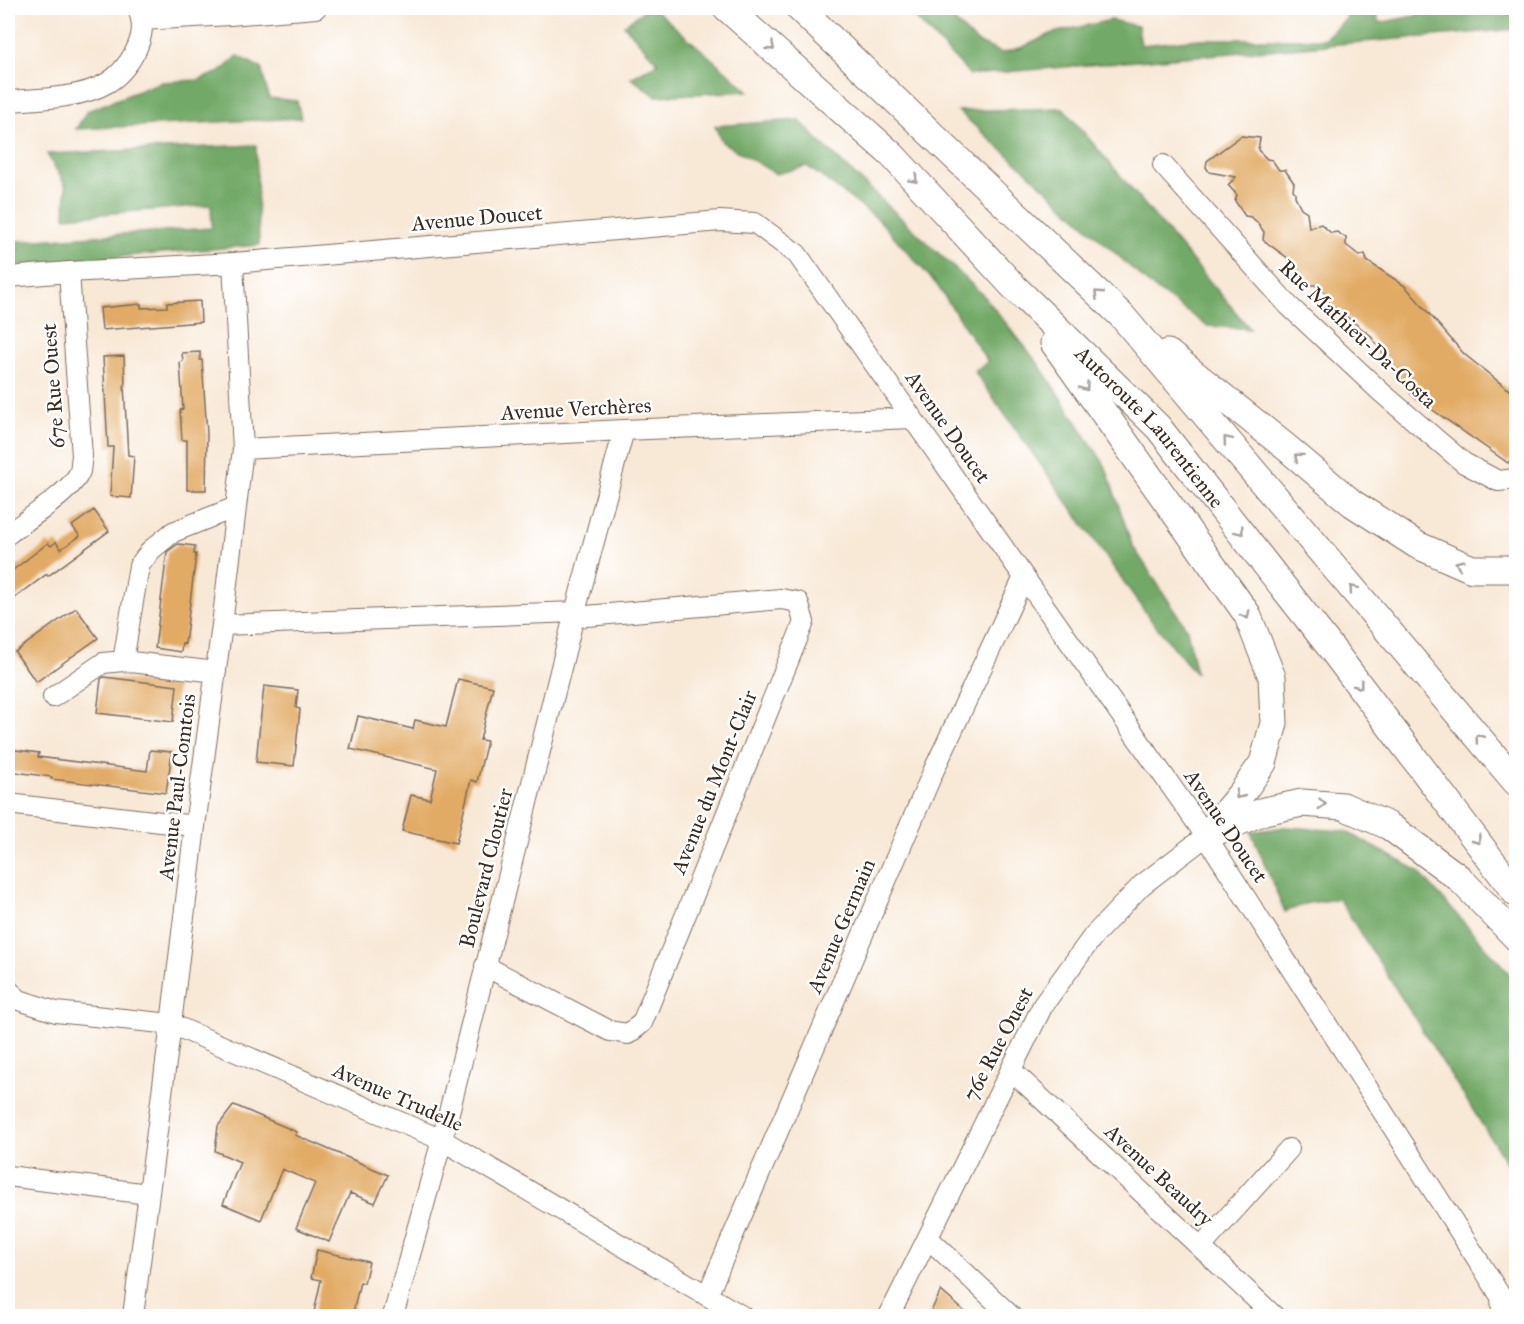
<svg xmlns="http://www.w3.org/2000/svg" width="1524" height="1324" font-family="'IM FELL Great Primer',serif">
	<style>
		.forest { fill: #72a967; stroke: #566a42; stroke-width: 1.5 }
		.building { fill: #e2ab65 }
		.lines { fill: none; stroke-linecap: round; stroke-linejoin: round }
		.minor-casing { stroke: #7d6c5e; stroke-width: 22 }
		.highway-casing { stroke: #7d6c5e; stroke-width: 29 }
		.minor { stroke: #fff; stroke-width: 20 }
		.highway { stroke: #fff; stroke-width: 27 }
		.oneway { stroke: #a79f9a }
		.labels { text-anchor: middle; stroke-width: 5; stroke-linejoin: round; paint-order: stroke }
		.street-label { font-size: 21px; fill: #3b2a1e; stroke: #fff }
	</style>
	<rect width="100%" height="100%" fill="#fff"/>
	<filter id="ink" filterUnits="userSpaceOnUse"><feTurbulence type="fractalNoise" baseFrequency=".0167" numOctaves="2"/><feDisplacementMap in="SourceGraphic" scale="12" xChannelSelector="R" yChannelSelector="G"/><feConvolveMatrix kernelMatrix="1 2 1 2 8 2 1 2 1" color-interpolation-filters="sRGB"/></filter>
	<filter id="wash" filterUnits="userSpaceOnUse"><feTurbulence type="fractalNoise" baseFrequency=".008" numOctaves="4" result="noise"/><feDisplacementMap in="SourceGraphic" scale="24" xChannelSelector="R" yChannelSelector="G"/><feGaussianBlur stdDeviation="1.35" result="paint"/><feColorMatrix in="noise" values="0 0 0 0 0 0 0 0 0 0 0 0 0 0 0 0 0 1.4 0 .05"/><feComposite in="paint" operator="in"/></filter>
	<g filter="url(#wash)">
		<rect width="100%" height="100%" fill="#f8e8d6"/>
		<path class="forest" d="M 647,8 L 653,8 L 749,91 L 656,96 L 631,78 L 658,63 L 624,25 Z
			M 906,8 L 940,8 L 977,42 L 1002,53 L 1023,47 L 1053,33 L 1111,20 L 1138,26 L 1141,45 L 1199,39 L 1324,39 L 1347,18 L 1342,8 L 1375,8 L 1379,23 L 1419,15 L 1414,8 L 1516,8 L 1516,29 L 970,75 Z
			M 238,56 L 261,68 L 269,98 L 297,101 L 301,118 L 76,129 L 87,111 L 161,82 L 198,80 L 220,72 Z
			M 1063,108 L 1250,329 L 1207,326 L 1150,285 L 1025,170 L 958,111 Z
			M 799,120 L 817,139 L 985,297 L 1037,362 L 1105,465 L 1132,545 L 1187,629 L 1196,674 L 1151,620 L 974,371 L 988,362 L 937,285 L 879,220 L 807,166 L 776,174 L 722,142 L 715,126 Z
			M 256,145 L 259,245 L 8,266 L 8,242 L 212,228 L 211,205 L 65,217 L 66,186 L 47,154 Z
			M 1284,827 L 1345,831 L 1417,870 L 1516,981 L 1516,1178 L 1339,899 L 1308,903 L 1285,912 L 1251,832 Z"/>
		<g id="blocks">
			<path class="building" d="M 1241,136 L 1260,138 L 1258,150 L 1267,159 L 1272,160 L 1279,170 L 1285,170 L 1294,183 L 1293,190 L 1295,192 L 1295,196 L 1301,208 L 1307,212 L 1309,228 L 1321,224 L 1331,233 L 1337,232 L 1346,238 L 1346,245 L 1360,256 L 1365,254 L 1367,261 L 1405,286 L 1464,354 L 1509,390 L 1516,385 L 1516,453 L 1508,463 L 1413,396 L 1370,335 L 1329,303 L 1328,295 L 1315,285 L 1308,285 L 1301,278 L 1300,272 L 1289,265 L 1289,259 L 1263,240 L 1264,232 L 1257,222 L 1251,217 L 1245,216 L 1235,201 L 1237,195 L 1228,185 L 1236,177 L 1209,172 L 1206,167 L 1207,161 Z
				M 200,301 L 201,322 L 102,330 L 100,308 L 141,304 L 141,308 L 167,307 L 167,303 Z
				M 200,352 L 200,360 L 202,360 L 207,434 L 206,490 L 187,490 L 187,440 L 182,440 L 180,410 L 183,409 L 180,362 L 183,361 L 182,353 Z
				M 124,356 L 125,385 L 124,385 L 128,455 L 134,456 L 131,498 L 110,496 L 113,447 L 108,447 L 103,357 Z
				M 94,510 L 109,531 L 48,576 L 47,574 L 8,603 L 8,574 L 48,543 L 51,546 L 56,542 L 61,549 L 80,536 L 72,526 Z
				M 178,544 L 195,546 L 194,554 L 196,554 L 185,644 L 182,643 L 181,652 L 155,648 L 167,552 Z
				M 76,608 L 98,638 L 36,682 L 15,652 Z
				M 104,677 L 177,686 L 173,722 L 97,713 L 101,679 Z
				M 458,679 L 493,687 L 480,740 L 487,741 L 477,782 L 471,780 L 456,843 L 402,831 L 411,795 L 430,799 L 437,769 L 350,749 L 358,716 L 413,729 L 415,720 L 446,727 Z
				M 264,686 L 298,690 L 296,708 L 300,709 L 294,766 L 256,762 Z
				M 8,749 L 39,753 L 38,757 L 147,771 L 150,750 L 172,752 L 166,793 L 51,779 L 52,777 L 8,771 Z
				M 234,1105 L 297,1132 L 295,1135 L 388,1175 L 375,1203 L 350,1193 L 329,1242 L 296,1228 L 315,1183 L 282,1169 L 261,1220 L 223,1204 L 240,1162 L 215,1151 L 218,1126 Z
				M 317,1250 L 369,1262 L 364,1283 L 360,1282 L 352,1317 L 313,1317 L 321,1280 L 311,1278 Z
				M 941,1291 L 971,1317 L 928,1317 Z"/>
		</g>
	</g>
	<g filter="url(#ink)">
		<use href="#blocks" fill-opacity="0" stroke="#7d6c5e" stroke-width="1.5"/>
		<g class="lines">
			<g class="minor-casing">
				<path id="minor" d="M 142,20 L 230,15 L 316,8
					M 8,101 C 38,99 80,99 107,83 C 119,76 129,63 135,52 C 143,36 144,25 138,8
					M 1163,165 L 1289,306 L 1382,393 L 1464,463 L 1498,481 L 1516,479
					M 8,277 L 69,272 L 233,263 L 720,221 L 755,223 L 797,254 L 1206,836 L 1490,1279 L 1501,1297 L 1502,1311 L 1506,1316
					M 243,449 L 624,430 L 912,418
					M 8,534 C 26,520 73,491 80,471 C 81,466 81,461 82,456 L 69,272
					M 222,625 L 575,612
					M 123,661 L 139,566 L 151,550 L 173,532 L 236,507
					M 53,697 L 103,663 L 123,661 L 216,672
					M 8,804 L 195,826
					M 485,966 L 610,1031 L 628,1034 L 642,1023 L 804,622 L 798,602 L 781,599 L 575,617
					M 8,990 L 19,1000 L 56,1012 L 171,1024 L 442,1140 L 742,1316
					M 1011,1070 L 1274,1316
					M 8,1176 L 148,1194
					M 928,1238 L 1011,1316
					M 1201,1247 L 1289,1149
					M 707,1296 L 933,772 L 1024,577
					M 133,1316 L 171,1024 L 195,826 L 222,625 L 243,449 L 233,263
					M 393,1316 L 442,1140 L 575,612 L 624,430
					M 889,1316 L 1043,1005 L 1094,935 L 1142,885 L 1206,836"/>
			</g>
			<g class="highway-casing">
				<g id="highway">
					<path id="s1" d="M 727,8 L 892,155 L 1015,288 L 1158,427 L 1331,648 L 1516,893"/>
					<path d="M 799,8 L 1122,316 L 1516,782"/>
					<path d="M 1054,343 L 1247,614 L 1272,677 L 1274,723 L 1263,763 L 1244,790 L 1206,836"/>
					<path d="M 1168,353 L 1287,448 L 1352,503 L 1417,545 L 1472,569 L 1516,569"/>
					<path d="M 1210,834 L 1264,811 L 1302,803 L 1343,806 L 1389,826 L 1459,878 L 1516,937"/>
				</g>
			</g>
			<use href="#minor" class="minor"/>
			<use href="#highway" class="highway"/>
		</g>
		<defs><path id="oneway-chevron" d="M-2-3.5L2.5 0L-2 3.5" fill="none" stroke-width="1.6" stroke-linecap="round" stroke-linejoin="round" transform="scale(1.5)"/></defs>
		<g class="oneway">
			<use href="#oneway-chevron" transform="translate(771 47) rotate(42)"/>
			<use href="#oneway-chevron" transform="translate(914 179) rotate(47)"/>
			<use href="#oneway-chevron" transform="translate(1098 294) rotate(-136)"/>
			<use href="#oneway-chevron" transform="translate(1085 387) rotate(55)"/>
			<use href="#oneway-chevron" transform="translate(1227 440) rotate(-130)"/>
			<use href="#oneway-chevron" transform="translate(1298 457) rotate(-140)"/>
			<use href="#oneway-chevron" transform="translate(1240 531) rotate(52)"/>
			<use href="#oneway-chevron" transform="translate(1459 564) rotate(-157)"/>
			<use href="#oneway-chevron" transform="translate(1353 589) rotate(-130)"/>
			<use href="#oneway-chevron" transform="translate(1246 615) rotate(62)"/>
			<use href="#oneway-chevron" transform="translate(1359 685) rotate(53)"/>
			<use href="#oneway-chevron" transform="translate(1479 738) rotate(-130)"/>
			<use href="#oneway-chevron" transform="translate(1239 795) rotate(129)"/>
			<use href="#oneway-chevron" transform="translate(1322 804) rotate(4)"/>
			<use href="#oneway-chevron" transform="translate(1477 840) rotate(53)"/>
		</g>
	</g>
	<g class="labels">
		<g class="street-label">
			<text transform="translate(477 218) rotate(-5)" y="7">Avenue Doucet</text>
			<text transform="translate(1358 334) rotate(43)" y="7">Rue Mathieu-Da-Costa</text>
			<text transform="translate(53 386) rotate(-94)" y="7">67e Rue Ouest</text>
			<text transform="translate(576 409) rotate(-3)" y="7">Avenue Verchères</text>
			<text transform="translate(948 427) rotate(55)" y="7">Avenue Doucet</text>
			<text dy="7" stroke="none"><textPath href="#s1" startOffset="596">Autoroute Laurentienne</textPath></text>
			<text transform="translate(714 782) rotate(-68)" y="7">Avenue du Mont-Clair</text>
			<text transform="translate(177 787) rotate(-83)" y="7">Avenue Paul-Comtois</text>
			<text transform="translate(1226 826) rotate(56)" y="7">Avenue Doucet</text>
			<text transform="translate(486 868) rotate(-76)" y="7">Boulevard Cloutier</text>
			<text transform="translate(841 926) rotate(-67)" y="7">Avenue Germain</text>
			<text transform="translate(998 1044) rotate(-62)" y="7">76e Rue Ouest</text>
			<text transform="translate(398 1097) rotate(24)" y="7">Avenue Trudelle</text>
			<text transform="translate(1159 1175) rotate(43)" y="7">Avenue Beaudry</text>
		</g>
	</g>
	<rect width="1524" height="1324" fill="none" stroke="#fff" stroke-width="30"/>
</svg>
